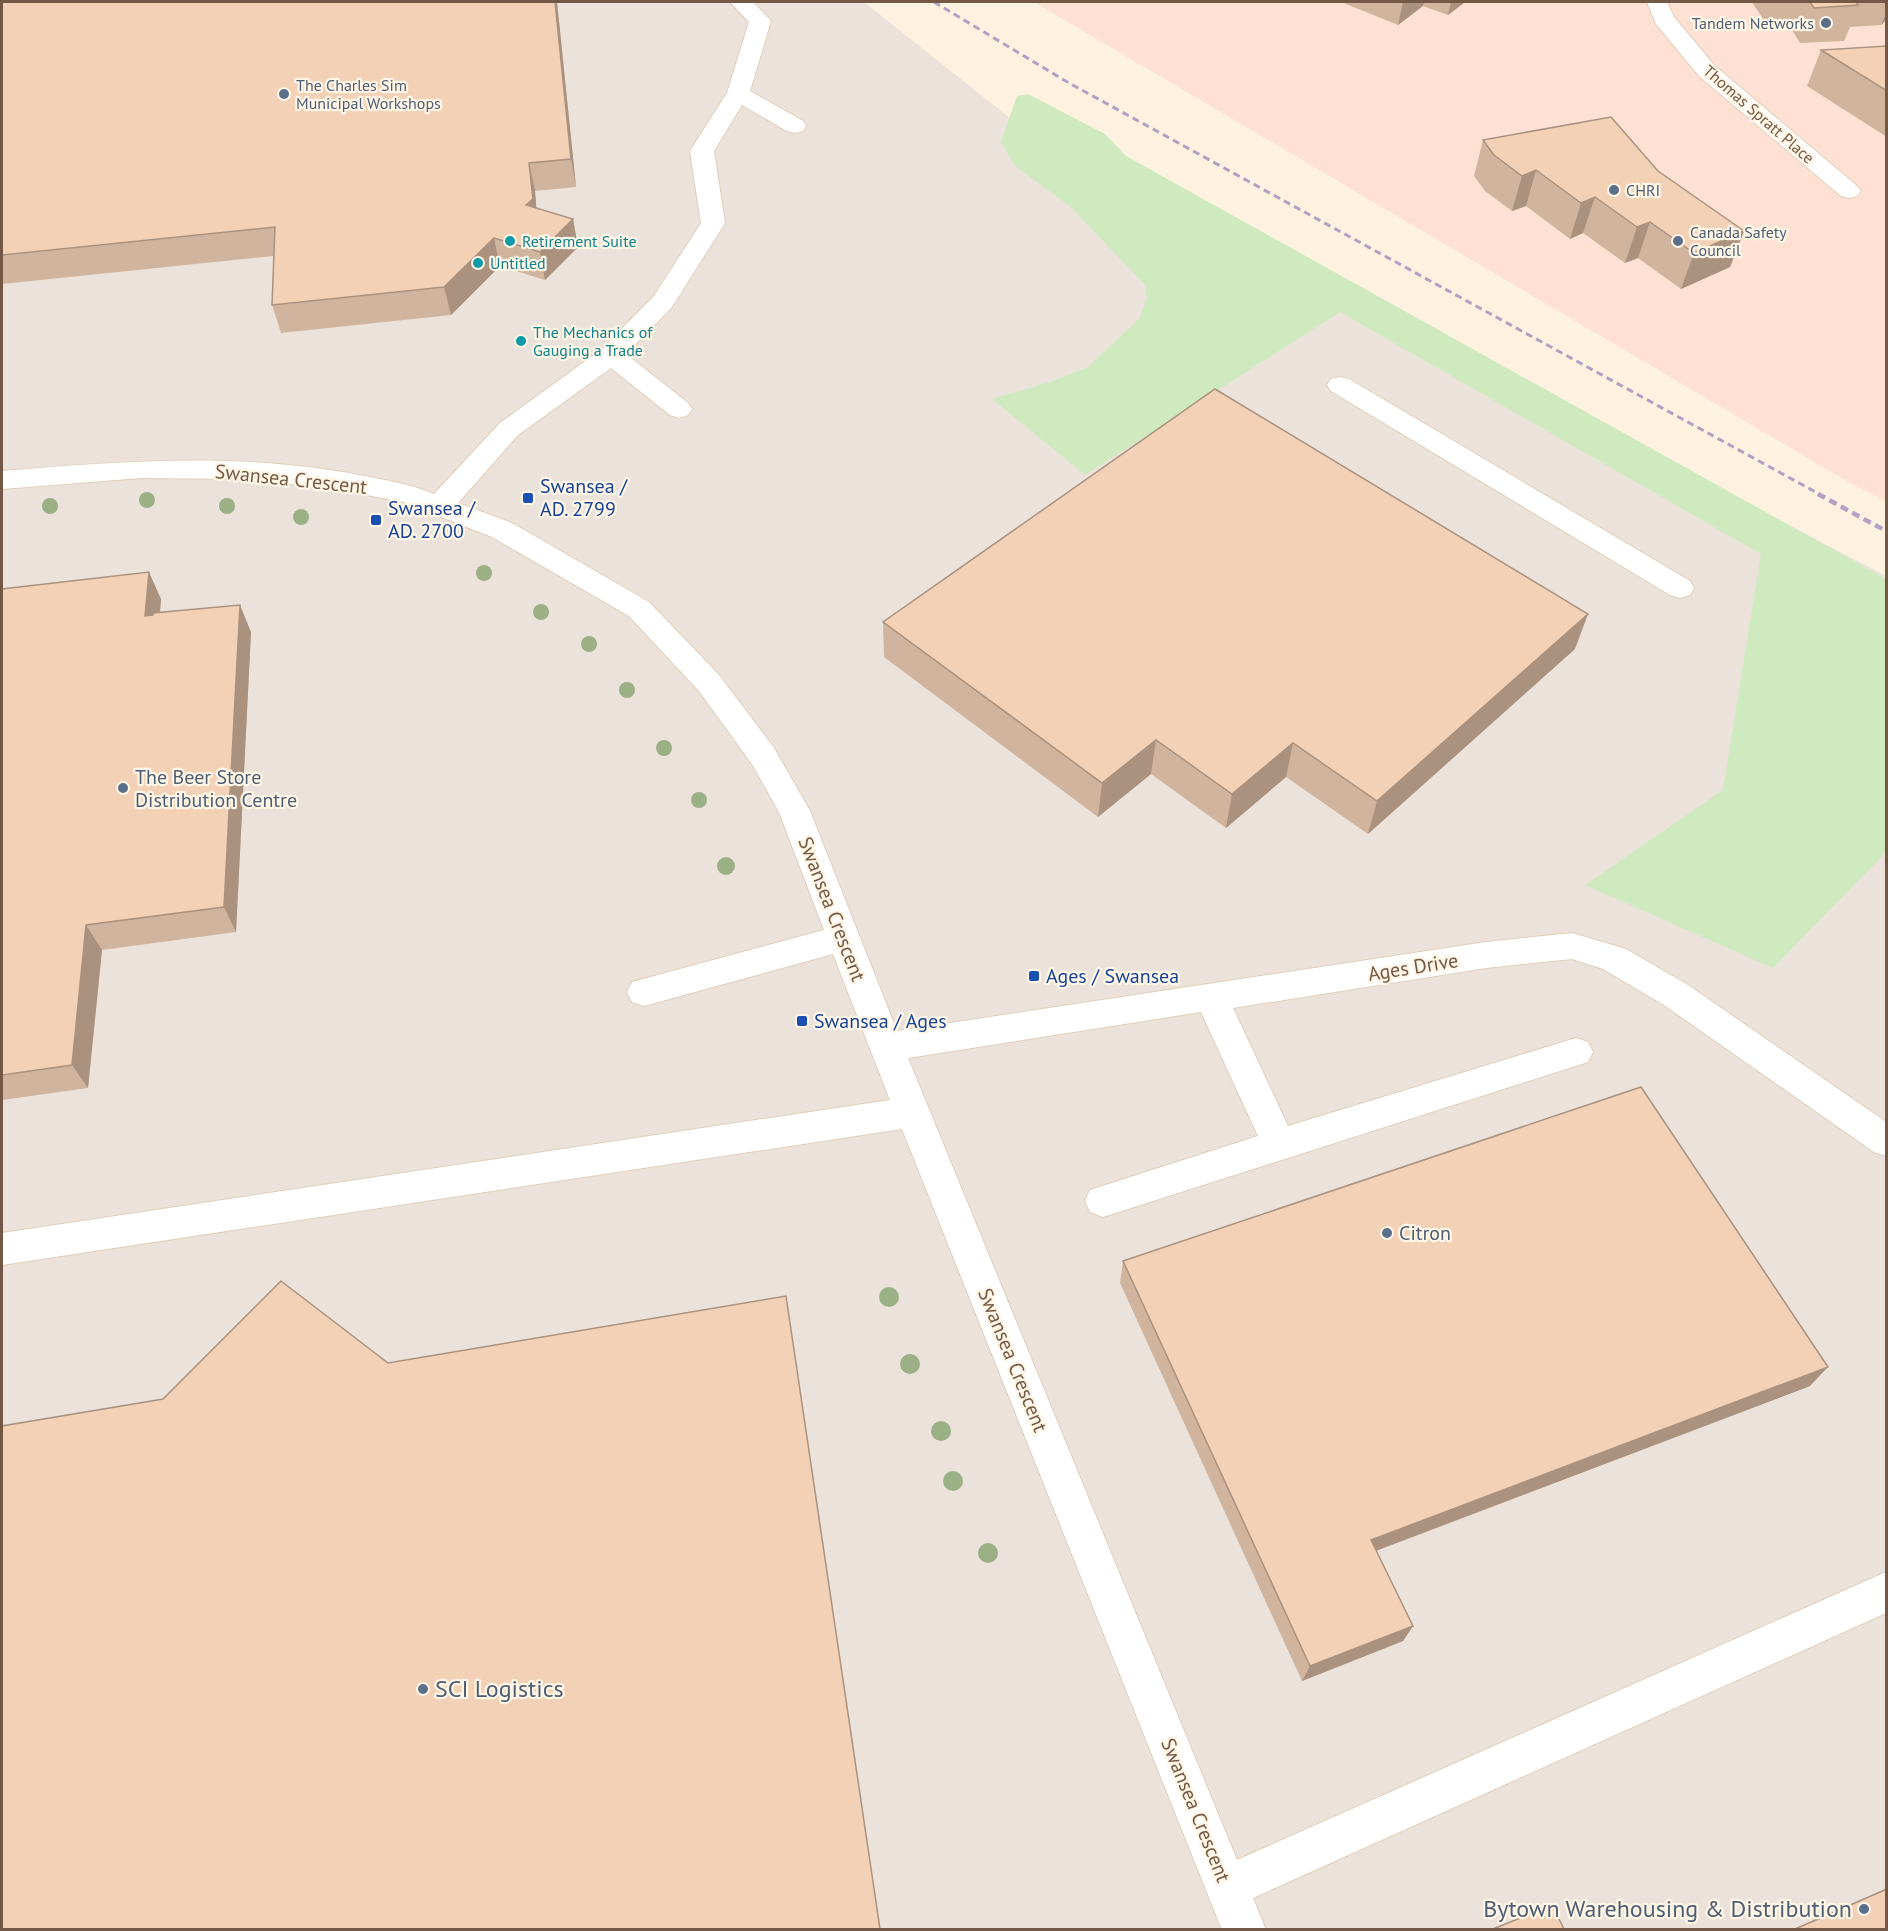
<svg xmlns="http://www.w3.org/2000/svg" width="1888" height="1931" font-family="'PT Sans',sans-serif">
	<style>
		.commercial { fill: #fee1d2 }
		.industrial { fill: #ebe3db }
		.green { fill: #ceeabe }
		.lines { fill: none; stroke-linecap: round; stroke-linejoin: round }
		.minor-casing { stroke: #e1cfbb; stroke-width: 2 }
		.minor { fill: #fff; fill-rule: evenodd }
		.rail-far1 { stroke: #b59fc5; stroke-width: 3; stroke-dasharray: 7 4.5; stroke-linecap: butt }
		.rail { stroke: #b59fc5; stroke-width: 4.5; stroke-dasharray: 8 5; stroke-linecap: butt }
		.tree { fill: #9cb086 }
		.wall { fill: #d1b49d }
		.shaded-wall { fill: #aa927f }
		.building { fill: #f3d1b6; stroke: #aa927f; stroke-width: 1.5 }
		.service-dot { fill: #5c6f8a; stroke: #fff6e6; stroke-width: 2 }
		.culture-dot { fill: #0f9aa8; stroke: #fff6e6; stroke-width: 2 }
		.transit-dot { fill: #1a4fb4; stroke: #fff6e6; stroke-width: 2 }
		.labels { text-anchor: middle; stroke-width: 4.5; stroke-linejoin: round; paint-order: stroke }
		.far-service-label { font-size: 16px; fill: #4e5e75; stroke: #fff6e6; text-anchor: start }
		.far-street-label { font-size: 16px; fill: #745846; stroke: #fff6e6 }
		.far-culture-label { font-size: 16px; fill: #0d838f; stroke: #fff6e6; text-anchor: start }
		.street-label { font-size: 20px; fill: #745846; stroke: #fff6e6 }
		.transit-label { font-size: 20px; fill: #164399; stroke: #fff6e6; text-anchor: start }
		.service-label { font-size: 20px; fill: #4e5e75; stroke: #fff6e6; text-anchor: start }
		.near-service-label { font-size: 24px; fill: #4e5e75; stroke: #fff6e6; text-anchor: start }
	</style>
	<rect width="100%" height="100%" fill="#fdf2df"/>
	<path class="commercial" d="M 1034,2 L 1886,2 L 1886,501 L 1850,483 Z"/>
	<path class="industrial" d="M 2,2 L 864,2 L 1186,258 L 1331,284 L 1886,576 L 1886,1929 L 2,1930 Z"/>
	<path class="green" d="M 1028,94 L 1105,134 L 1126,156 L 1886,579 L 1886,852 L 1773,968 L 1585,885 L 1723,790 L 1761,554 L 1340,312 L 1085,475 L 992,399 L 1050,382 L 1088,367 L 1139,319 L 1147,297 L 1145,285 L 1071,207 L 1015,166 L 1001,142 L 1017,96 Z"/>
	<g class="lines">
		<g class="minor-casing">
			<path id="minor" d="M 730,2 L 753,2 L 771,21 L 750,91 L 803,121 L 806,126 L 803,131 L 795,133 L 787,131 L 742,105 L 714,151 L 725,223 L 672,307 L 626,354 L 688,403 L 692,409 L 688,415 L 679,418 L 670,415 L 611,368 L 518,435 L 458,503 L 512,523 L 649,602 L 719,675 L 774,748 L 810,811 L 897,1031 L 1486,942 L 1572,933 L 1626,949 L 1688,985 L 1886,1122 L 1886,1156 L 1874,1152 L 1664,1005 L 1603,969 L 1572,959 L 1486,968 L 1233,1008 L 1288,1126 L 1576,1038 L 1588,1042 L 1593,1052 L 1588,1062 L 1103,1217 L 1090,1212 L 1085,1201 L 1090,1190 L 1258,1136 L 1201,1012 L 908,1058 L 1237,1860 L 1886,1572 L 1886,1613 L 1253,1898 L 1266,1930 L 1222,1930 L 902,1129 L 2,1265 L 2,1233 L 890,1100 L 833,954 L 644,1006 L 632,1002 L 627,992 L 632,982 L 824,930 L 779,812 L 752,764 L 699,691 L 629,616 L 492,537 L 403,502 L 331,488 L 244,479 L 141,478 L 2,489 L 2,471 C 123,461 239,452 359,475 C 385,480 410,484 434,494 L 500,423 L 602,349 L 654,296 L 701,223 L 690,151 L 727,93 L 749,22 Z
				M 1647,2 L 1667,2 L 1674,17 L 1715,66 L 1857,186 L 1861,191 L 1857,196 L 1849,198 L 1841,196 L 1699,76 L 1656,24 Z
				M 1340,377 L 1349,379 L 1690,581 L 1694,588 L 1690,595 L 1680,598 L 1670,595 L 1331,391 L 1327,385 L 1331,379 Z"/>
		</g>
		<use href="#minor" class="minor"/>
		<path class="rail-far1" d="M 934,2 L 1069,83 L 1821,495"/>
		<path class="rail" d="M 1818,494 L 1886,531"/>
	</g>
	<g class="tree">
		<circle cx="147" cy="500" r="8"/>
		<circle cx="50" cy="506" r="8"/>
		<circle cx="227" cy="506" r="8"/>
		<circle cx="301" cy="517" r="8"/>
		<circle cx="484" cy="573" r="8"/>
		<circle cx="541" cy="612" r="8"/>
		<circle cx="589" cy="644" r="8"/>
		<circle cx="627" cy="690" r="8"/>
		<circle cx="664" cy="748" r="8"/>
		<circle cx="699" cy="800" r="8"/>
		<circle cx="726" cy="866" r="9"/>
		<circle cx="889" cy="1297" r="10"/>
		<circle cx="910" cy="1364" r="10"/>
		<circle cx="941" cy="1431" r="10"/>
		<circle cx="953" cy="1481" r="10"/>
		<circle cx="988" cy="1553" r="10"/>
	</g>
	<path class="wall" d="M 2,2 L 557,2 L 576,187 L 535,191 L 536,208 L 573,219 L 578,247 L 545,280 L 500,266 L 451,315 L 281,333 L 272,305 L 274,256 L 2,284 Z
		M 1341,2 L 1465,2 L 1448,15 L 1423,6 L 1398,25 Z
		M 1752,2 L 1887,2 L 1887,19 L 1881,25 L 1850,27 L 1844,41 L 1800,43 L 1792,30 L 1765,22 Z
		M 1887,46 L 1887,137 L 1807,86 L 1821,50 Z
		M 1483,140 L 1658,171 L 1744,231 L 1730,267 L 1681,289 L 1638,258 L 1625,263 L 1583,233 L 1570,239 L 1526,206 L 1512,211 L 1485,191 L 1474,176 Z
		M 2,589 L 161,599 L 160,613 L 251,632 L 236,932 L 102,950 L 88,1088 L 2,1100 Z
		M 883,622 L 1575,649 L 1368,834 L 1286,777 L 1226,828 L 1151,774 L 1098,817 L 884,657 Z
		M 1123,1261 L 1810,1386 L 1376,1551 L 1413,1626 L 1403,1641 L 1302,1681 L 1120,1283 Z"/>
	<path class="shaded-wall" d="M 555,2 L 557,2 L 576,187 L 571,159 Z
		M 1403,2 L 1424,2 L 1423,6 L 1398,25 Z
		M 1451,2 L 1465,2 L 1448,15 Z
		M 1887,12 L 1887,19 L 1881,25 Z
		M 529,163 L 535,191 L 538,227 L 526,205 Z
		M 1536,170 L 1526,206 L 1512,211 L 1522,176 Z
		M 1595,197 L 1583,233 L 1570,239 L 1581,203 Z
		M 573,219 L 578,247 L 545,280 L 540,252 Z
		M 1650,222 L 1638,258 L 1625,263 L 1637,227 Z
		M 1744,231 L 1730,267 L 1681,289 L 1694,253 Z
		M 494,238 L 500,266 L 451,315 L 444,287 Z
		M 149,572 L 161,599 L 157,643 L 145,616 Z
		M 240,605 L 251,632 L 236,932 L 224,907 Z
		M 1588,614 L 1575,649 L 1368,834 L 1377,801 Z
		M 1156,740 L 1151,774 L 1098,817 L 1102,783 Z
		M 1293,743 L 1286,777 L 1226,828 L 1232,794 Z
		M 86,925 L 102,950 L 88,1088 L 72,1065 Z
		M 1828,1367 L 1810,1386 L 1362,1556 L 1371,1540 Z
		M 1413,1626 L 1403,1641 L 1302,1681 L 1310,1666 Z"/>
	<path class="building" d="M 2,2 L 555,2 L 571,159 L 529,163 L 533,199 L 526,205 L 573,219 L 540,252 L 494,238 L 444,287 L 272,305 L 275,227 L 2,255 Z
		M 1810,2 L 1856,2 L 1858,5 L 1814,8 Z
		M 1887,46 L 1887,91 L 1821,50 Z
		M 1611,117 L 1658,171 L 1744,231 L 1694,253 L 1650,222 L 1637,227 L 1595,197 L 1581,203 L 1536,170 L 1522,176 L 1494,155 L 1483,140 Z
		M 1215,389 L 1588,614 L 1377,801 L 1293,743 L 1232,794 L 1156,740 L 1102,783 L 883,622 Z
		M 149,572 L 145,616 L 153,615 L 153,613 L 240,605 L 224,907 L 86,925 L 72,1065 L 2,1075 L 2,589 Z
		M 1641,1087 L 1828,1367 L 1371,1540 L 1413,1626 L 1310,1666 L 1123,1261 Z
		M 281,1281 L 388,1363 L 786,1296 L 880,1929 L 2,1929 L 2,1426 L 163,1399 Z
		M 1887,1889 L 1887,1929 L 1795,1929 Z
		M 1552,1905 L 1564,1929 L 1493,1929 Z"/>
	<g class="service-dot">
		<circle cx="1826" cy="23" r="6"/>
		<circle cx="284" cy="94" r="6"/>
		<circle cx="1614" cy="190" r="6"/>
		<circle cx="1678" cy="241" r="6"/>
		<circle cx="123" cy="788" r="6"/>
		<circle cx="1387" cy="1233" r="6"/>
		<circle cx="423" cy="1689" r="6"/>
		<circle cx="1864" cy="1909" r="6"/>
	</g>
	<g class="culture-dot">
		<circle cx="510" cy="241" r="6"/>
		<circle cx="478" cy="263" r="6"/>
		<circle cx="521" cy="341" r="6"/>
	</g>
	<g class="transit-dot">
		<rect x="522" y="492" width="12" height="12" rx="3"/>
		<rect x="370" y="514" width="12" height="12" rx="3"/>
		<rect x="1028" y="970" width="12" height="12" rx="3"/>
		<rect x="796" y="1015" width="12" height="12" rx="3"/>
	</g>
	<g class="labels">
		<g class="far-service-label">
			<text x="1814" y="29" text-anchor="end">Tandem Networks</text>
			<text x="296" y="91">The Charles Sim<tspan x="296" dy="18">Municipal Workshops</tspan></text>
			<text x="1626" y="196">CHRI</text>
			<text x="1690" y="238">Canada Safety<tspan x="1690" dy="18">Council</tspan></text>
		</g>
		<g class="far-street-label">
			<text transform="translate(1759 114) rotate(41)" y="6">Thomas Spratt Place</text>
		</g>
		<g class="far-culture-label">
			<text x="522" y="247">Retirement Suite</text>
			<text x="490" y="269">Untitled</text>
			<text x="533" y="338">The Mechanics of<tspan x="533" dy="18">Gauging a Trade</tspan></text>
		</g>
		<g class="street-label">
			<text transform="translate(291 479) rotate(6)" y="7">Swansea Crescent</text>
			<text transform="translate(832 909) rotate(69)" y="7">Swansea Crescent</text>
			<text transform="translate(1413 967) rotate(-9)" y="7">Ages Drive</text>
			<text transform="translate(1013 1360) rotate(68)" y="7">Swansea Crescent</text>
			<text transform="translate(1196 1810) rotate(68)" y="7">Swansea Crescent</text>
		</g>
		<g class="transit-label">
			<text x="540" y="493">Swansea /<tspan x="540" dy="23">AD. 2799</tspan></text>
			<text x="388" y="515">Swansea /<tspan x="388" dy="23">AD. 2700</tspan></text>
			<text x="1046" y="983">Ages / Swansea</text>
			<text x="814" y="1028">Swansea / Ages</text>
		</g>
		<g class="service-label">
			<text x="135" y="784">The Beer Store<tspan x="135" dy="23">Distribution Centre</tspan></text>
			<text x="1399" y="1240">Citron</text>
		</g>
		<g class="near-service-label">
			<text x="435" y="1697">SCI Logistics</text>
			<text x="1852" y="1917" text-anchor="end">Bytown Warehousing &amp; Distribution</text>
		</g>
	</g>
	<rect width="1888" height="1931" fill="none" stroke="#745846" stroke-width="6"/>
</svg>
